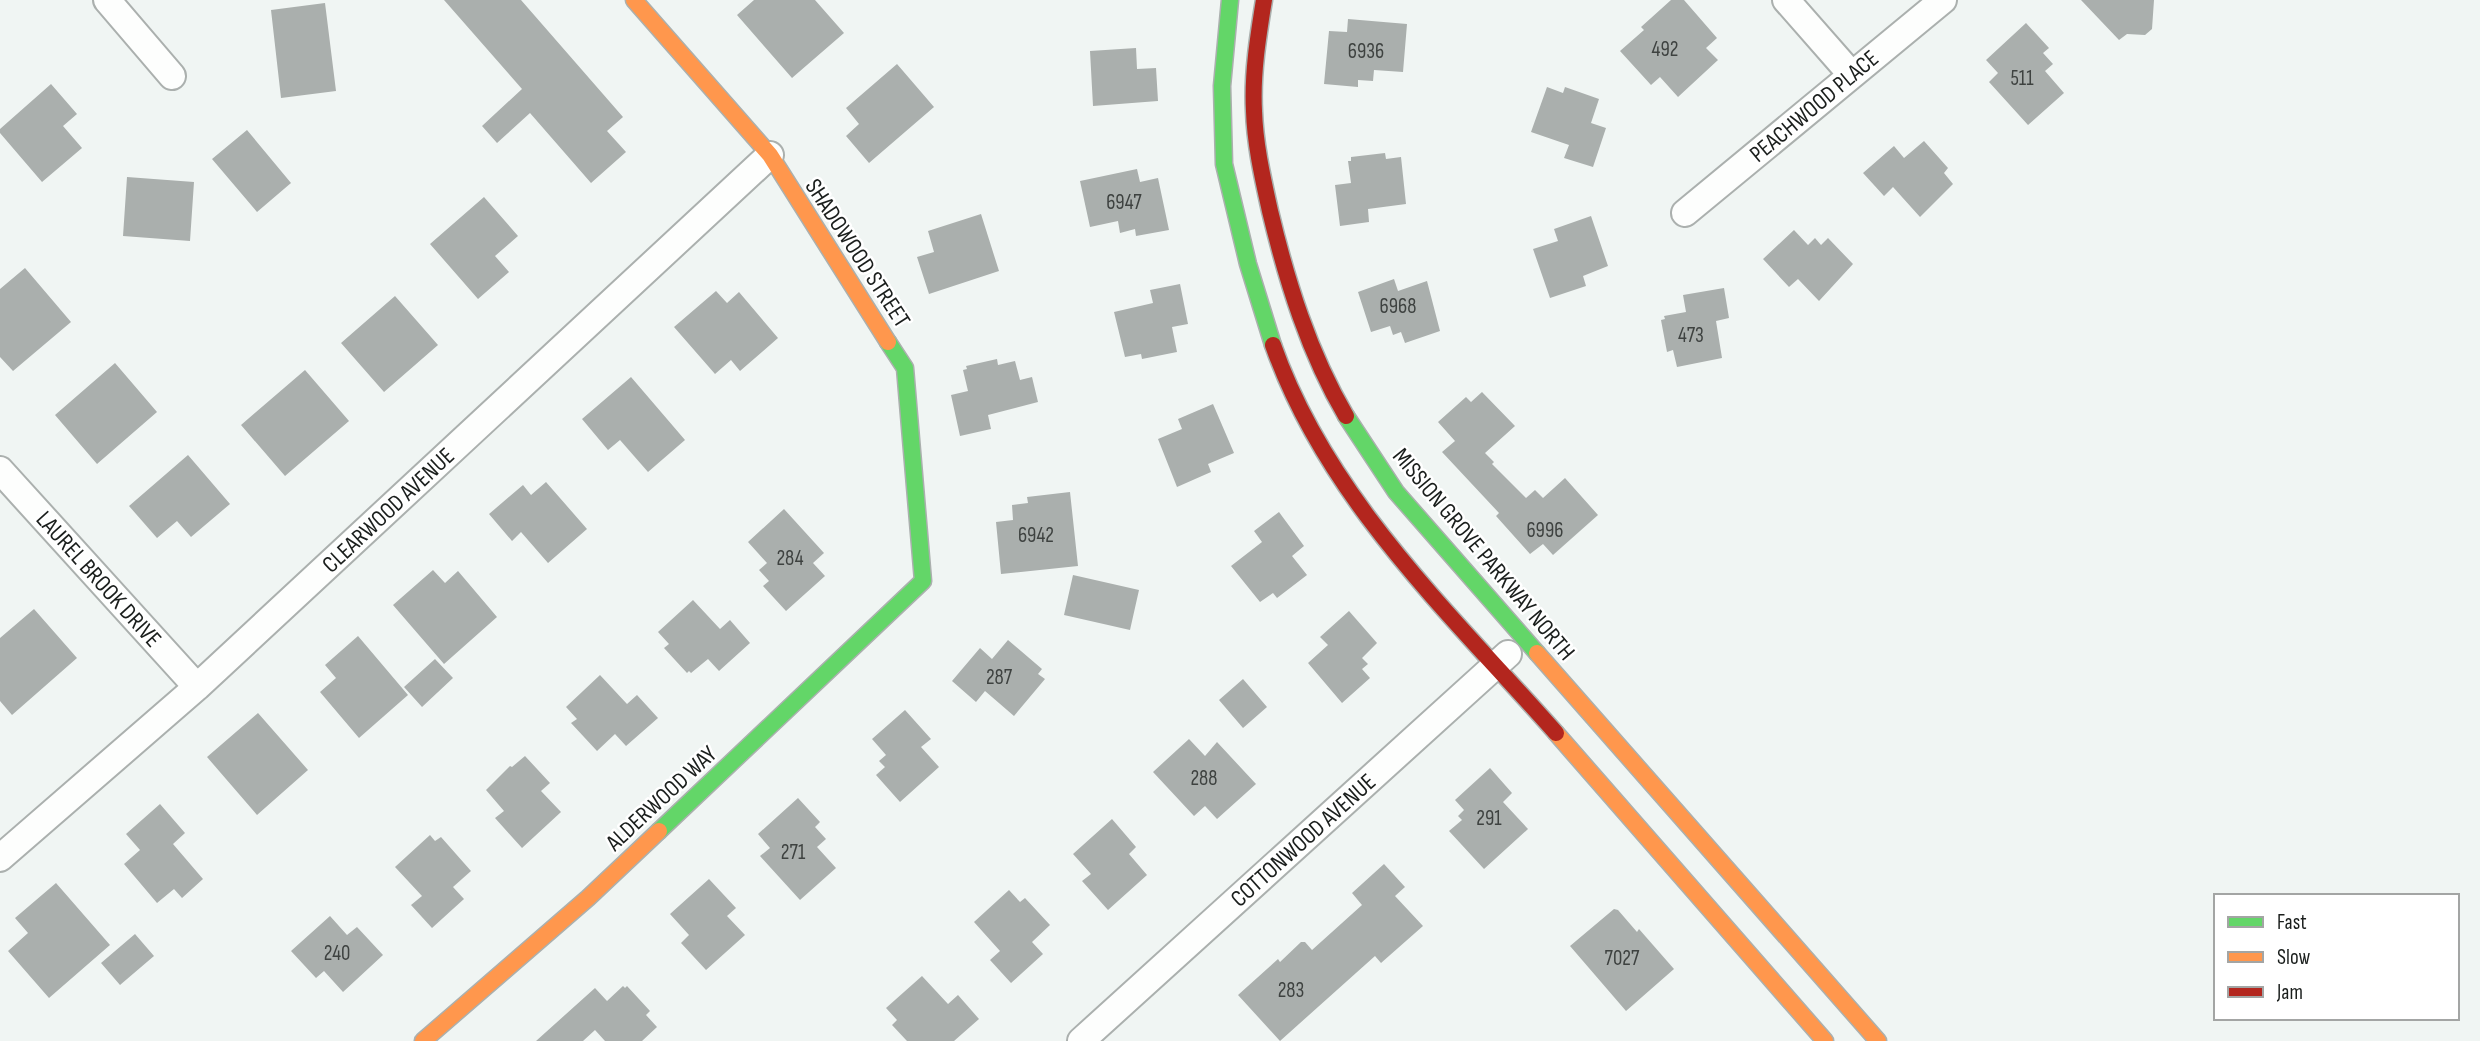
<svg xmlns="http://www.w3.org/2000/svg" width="2480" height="1041" font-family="'Sofia Sans Condensed',sans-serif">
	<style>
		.building { fill: #aaafad }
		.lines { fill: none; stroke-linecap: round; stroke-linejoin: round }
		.street-casing { stroke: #abb0ae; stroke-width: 30 }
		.fast-casing { stroke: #abb0ae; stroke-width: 19 }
		.slow-casing { stroke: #abb0ae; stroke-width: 19 }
		.jam-casing { stroke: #abb0ae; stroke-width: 19 }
		.street { stroke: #fdfefd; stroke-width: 26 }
		.fast { stroke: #63d668; stroke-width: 16 }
		.slow { stroke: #ff974d; stroke-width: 16 }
		.jam { stroke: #b3261e; stroke-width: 16 }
		.labels { text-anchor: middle; stroke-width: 5; stroke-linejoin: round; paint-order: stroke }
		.number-label { font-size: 21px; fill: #3e4240 }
		.street-label { font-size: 24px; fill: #1a1e1c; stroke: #fff }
	</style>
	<rect width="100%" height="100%" fill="#f0f5f3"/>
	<path class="building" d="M 444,0 L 521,0 L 623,117 L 607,131 L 626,152 L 591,183 L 530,113 L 497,143 L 482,126 L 522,89 Z
		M 754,0 L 815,0 L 844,33 L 792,78 L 737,15 Z
		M 1671,0 L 1684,0 L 1717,38 L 1706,48 L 1718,60 L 1678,97 L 1660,77 L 1651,85 L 1620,51 L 1644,30 L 1641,27 Z
		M 2081,0 L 2154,0 L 2152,29 L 2145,35 L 2127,34 L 2119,40 Z
		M 325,3 L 336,91 L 281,98 L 271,10 Z
		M 1348,19 L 1407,24 L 1403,72 L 1374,70 L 1373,81 L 1358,80 L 1358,87 L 1324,84 L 1329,31 L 1347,32 Z
		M 2026,23 L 2049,48 L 2043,53 L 2053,64 L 2045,71 L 2064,93 L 2028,125 L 1989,82 L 1998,73 L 1986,60 Z
		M 1136,48 L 1137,69 L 1156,68 L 1158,101 L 1093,106 L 1090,51 Z
		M 897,64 L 934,107 L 869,163 L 846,136 L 859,124 L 846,108 Z
		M 51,84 L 77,114 L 63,126 L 82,148 L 42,182 L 0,133 L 0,129 Z
		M 1547,87 L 1563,93 L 1565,87 L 1599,99 L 1591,123 L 1606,128 L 1593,167 L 1564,158 L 1569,145 L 1531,132 Z
		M 247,130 L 291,183 L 257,212 L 212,159 Z
		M 1924,141 L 1948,168 L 1944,173 L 1953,184 L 1920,217 L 1893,187 L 1884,196 L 1863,173 L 1894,146 L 1904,158 Z
		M 1385,153 L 1386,159 L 1401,157 L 1406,204 L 1368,209 L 1369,222 L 1340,226 L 1335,185 L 1351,183 L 1348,161 L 1351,161 L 1351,157 Z
		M 1137,169 L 1140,182 L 1158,178 L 1169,230 L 1136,236 L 1135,229 L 1120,233 L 1118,221 L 1090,227 L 1080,181 Z
		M 127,177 L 194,182 L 190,241 L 123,236 Z
		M 484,197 L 518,236 L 495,256 L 509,272 L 478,299 L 430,244 Z
		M 981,214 L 999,271 L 929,294 L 917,257 L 934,252 L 928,231 Z
		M 1591,216 L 1608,266 L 1583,276 L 1586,286 L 1550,298 L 1533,249 L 1558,241 L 1554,229 Z
		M 1794,230 L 1808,245 L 1815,238 L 1821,245 L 1828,238 L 1853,264 L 1819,301 L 1798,279 L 1789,287 L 1763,259 Z
		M 25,268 L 71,322 L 13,371 L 0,357 L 0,289 Z
		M 1394,279 L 1398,291 L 1427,281 L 1440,331 L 1405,343 L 1401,332 L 1393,335 L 1390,326 L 1371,332 L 1358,292 Z
		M 1180,284 L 1188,324 L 1172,327 L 1177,352 L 1142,359 L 1141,354 L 1125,357 L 1114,312 L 1153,303 L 1150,290 Z
		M 1724,288 L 1729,318 L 1716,321 L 1722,358 L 1677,367 L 1673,350 L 1667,352 L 1661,320 L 1665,319 L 1664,316 L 1686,312 L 1683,295 Z
		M 716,291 L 727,303 L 739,292 L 778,338 L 740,371 L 731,360 L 715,374 L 674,327 Z
		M 395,296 L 438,345 L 384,392 L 341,343 Z
		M 997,359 L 998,365 L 1015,361 L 1020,380 L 1032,377 L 1038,402 L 988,415 L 991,429 L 960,436 L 951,395 L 968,391 L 963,370 L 967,369 L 966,366 Z
		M 115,363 L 157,412 L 97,464 L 55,415 Z
		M 305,370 L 349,421 L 285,476 L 241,425 Z
		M 631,377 L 685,440 L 648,472 L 620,440 L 608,450 L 582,419 Z
		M 1482,392 L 1515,426 L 1485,453 L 1494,462 L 1492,464 L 1526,498 L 1535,490 L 1543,498 L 1565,478 L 1598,515 L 1553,555 L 1543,544 L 1530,554 L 1496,516 L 1499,513 L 1442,452 L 1455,441 L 1438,422 L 1466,397 L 1471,402 Z
		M 1213,404 L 1234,453 L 1208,464 L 1211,472 L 1177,487 L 1158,439 L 1182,429 L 1178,419 Z
		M 188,455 L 230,504 L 191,537 L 177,521 L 157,538 L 129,506 Z
		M 546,482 L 587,529 L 548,563 L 521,532 L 512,541 L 489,514 L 523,485 L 531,495 Z
		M 1070,492 L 1078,566 L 1001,574 L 996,522 L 1013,520 L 1012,505 L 1028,503 L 1027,497 Z
		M 784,509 L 824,553 L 813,563 L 825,576 L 786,611 L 763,586 L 769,581 L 759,570 L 767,563 L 748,542 Z
		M 1279,512 L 1304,546 L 1292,556 L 1307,575 L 1277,598 L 1273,593 L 1260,602 L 1231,566 L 1262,542 L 1254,531 Z
		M 433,570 L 445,583 L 458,571 L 497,617 L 444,664 L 393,605 Z
		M 1073,575 L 1139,590 L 1130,630 L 1064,615 Z
		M 693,600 L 720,629 L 730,620 L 750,643 L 719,671 L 708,659 L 691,673 L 689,671 L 687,673 L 664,648 L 669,644 L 658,632 Z
		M 34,609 L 77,658 L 12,715 L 0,701 L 0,638 Z
		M 1349,611 L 1377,643 L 1362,658 L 1368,664 L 1362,669 L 1370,678 L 1342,703 L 1308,663 L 1328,645 L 1320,637 Z
		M 358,636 L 408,695 L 359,738 L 320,692 L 336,678 L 325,665 Z
		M 1008,640 L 1042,669 L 1038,674 L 1045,679 L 1014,716 L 985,691 L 976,702 L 952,681 L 980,648 L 992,659 Z
		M 435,659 L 453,678 L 422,707 L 404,687 Z
		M 600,675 L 627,704 L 637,695 L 658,718 L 626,746 L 615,734 L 597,751 L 571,723 L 577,719 L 566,707 Z
		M 1243,679 L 1267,707 L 1243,728 L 1219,700 Z
		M 905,710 L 931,739 L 921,747 L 939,767 L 900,802 L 876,775 L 885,767 L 879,761 L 886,755 L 872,739 Z
		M 258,713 L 308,770 L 257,815 L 207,757 Z
		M 1189,739 L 1205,756 L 1217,742 L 1256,784 L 1217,819 L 1205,806 L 1194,816 L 1153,772 Z
		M 525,756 L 550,783 L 541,791 L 561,812 L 522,848 L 495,818 L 504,811 L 486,790 L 510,766 L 512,767 Z
		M 1490,768 L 1512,793 L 1503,802 L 1528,829 L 1484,869 L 1449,831 L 1462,820 L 1458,816 L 1464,810 L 1455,800 Z
		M 798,798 L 820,822 L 815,827 L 826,839 L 817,847 L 836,868 L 800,900 L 760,856 L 770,848 L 758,834 Z
		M 160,804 L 185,833 L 173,844 L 203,879 L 182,898 L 174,889 L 157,903 L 124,864 L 140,850 L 126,834 Z
		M 1112,819 L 1136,847 L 1129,854 L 1147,875 L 1108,910 L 1082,881 L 1091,874 L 1073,854 Z
		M 430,835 L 435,841 L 441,837 L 471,871 L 453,887 L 464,899 L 432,928 L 411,905 L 422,896 L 395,867 Z
		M 1384,864 L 1405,887 L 1395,896 L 1423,926 L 1381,963 L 1375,956 L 1280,1041 L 1238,995 L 1278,959 L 1280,962 L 1301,942 L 1305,942 L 1312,950 L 1362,905 L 1352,893 Z
		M 709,879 L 736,908 L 727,916 L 745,935 L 706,970 L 681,943 L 689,935 L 670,914 Z
		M 56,883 L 110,945 L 49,998 L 8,951 L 28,933 L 15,918 Z
		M 1009,890 L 1020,902 L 1025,898 L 1050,925 L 1032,942 L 1043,954 L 1011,983 L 990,960 L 1000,951 L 974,922 Z
		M 1614,909 L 1618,910 L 1637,932 L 1639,929 L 1674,969 L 1626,1011 L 1570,946 Z
		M 330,916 L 347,935 L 357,927 L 383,955 L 343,992 L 324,971 L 316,978 L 291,951 Z
		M 135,934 L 154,956 L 120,985 L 101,963 Z
		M 922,976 L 948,1004 L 958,995 L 979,1019 L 954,1041 L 907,1041 L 892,1025 L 897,1020 L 886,1008 Z
		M 623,986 L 625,988 L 627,986 L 650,1011 L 646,1015 L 657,1027 L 642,1041 L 605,1041 L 595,1030 L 583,1041 L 536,1041 L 595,988 L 607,1001 Z"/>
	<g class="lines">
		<g class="street-casing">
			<path id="street" d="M 107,0 L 172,76
				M 1786,0 L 1851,74
				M 1685,213 L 1943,0
				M 0,470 L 197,687
				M 0,858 L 197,687 L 770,155
				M 1081,1041 L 1508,654"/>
		</g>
		<g class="fast-casing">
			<path id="fast" d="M 1230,0 L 1222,86 L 1224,164 L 1248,264 L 1273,345
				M 1346,416 L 1396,492 L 1537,653
				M 659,831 L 923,581 L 905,368 L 888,342"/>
		</g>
		<g class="slow-casing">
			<path id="slow" d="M 634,0 L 770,155 L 888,342
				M 1537,653 L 1878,1041
				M 1556,733 L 1825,1041
				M 423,1041 L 588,898 L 659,831"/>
		</g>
		<g class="jam-casing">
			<path id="jam" d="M 1264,0 C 1258,37 1252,74 1254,111 C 1255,145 1263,179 1270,211 C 1287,282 1309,353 1346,416
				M 1273,345 C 1327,499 1450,613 1556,733"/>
		</g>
		<use href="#street" class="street"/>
		<use href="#fast" class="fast"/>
		<use href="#slow" class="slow"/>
		<use href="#jam" class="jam"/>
	</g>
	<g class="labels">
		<g class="number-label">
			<text x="1665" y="56">492</text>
			<text x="1366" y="58">6936</text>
			<text x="2022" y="85">511</text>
			<text x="1124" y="209">6947</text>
			<text x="1398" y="313">6968</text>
			<text x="1691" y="342">473</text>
			<text x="1545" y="537">6996</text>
			<text x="1036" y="542">6942</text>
			<text x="790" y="565">284</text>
			<text x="999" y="684">287</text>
			<text x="1204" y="785">288</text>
			<text x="1489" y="825">291</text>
			<text x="793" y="859">271</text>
			<text x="337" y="960">240</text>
			<text x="1622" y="965">7027</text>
			<text x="1291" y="997">283</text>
		</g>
		<g class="street-label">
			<text transform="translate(1814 106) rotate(-40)" y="8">PEACHWOOD PLACE</text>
			<text transform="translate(858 253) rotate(57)" y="8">SHADOWOOD STREET</text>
			<text transform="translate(388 510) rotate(-43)" y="8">CLEARWOOD AVENUE</text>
			<text transform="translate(1484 554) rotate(50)" y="8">MISSION GROVE PARKWAY NORTH</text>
			<text transform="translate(99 579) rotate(48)" y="8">LAUREL BROOK DRIVE</text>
			<text transform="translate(661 798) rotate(-43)" y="8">ALDERWOOD WAY</text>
			<text transform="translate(1303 840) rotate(-42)" y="8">COTTONWOOD AVENUE</text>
		</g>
	</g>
	<rect x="2214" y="894" width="245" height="126" fill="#ffffff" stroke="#a3a5a4" stroke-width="2"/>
	<rect x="2228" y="917" width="35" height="10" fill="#63d668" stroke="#a3a5a4" stroke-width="2"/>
	<text x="2277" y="929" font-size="21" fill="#1a1e1c">Fast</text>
	<rect x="2228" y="952" width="35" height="10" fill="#ff974d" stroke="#a3a5a4" stroke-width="2"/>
	<text x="2277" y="964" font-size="21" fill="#1a1e1c">Slow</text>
	<rect x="2228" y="987" width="35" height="10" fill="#b3261e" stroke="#a3a5a4" stroke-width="2"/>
	<text x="2277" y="999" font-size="21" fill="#1a1e1c">Jam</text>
</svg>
